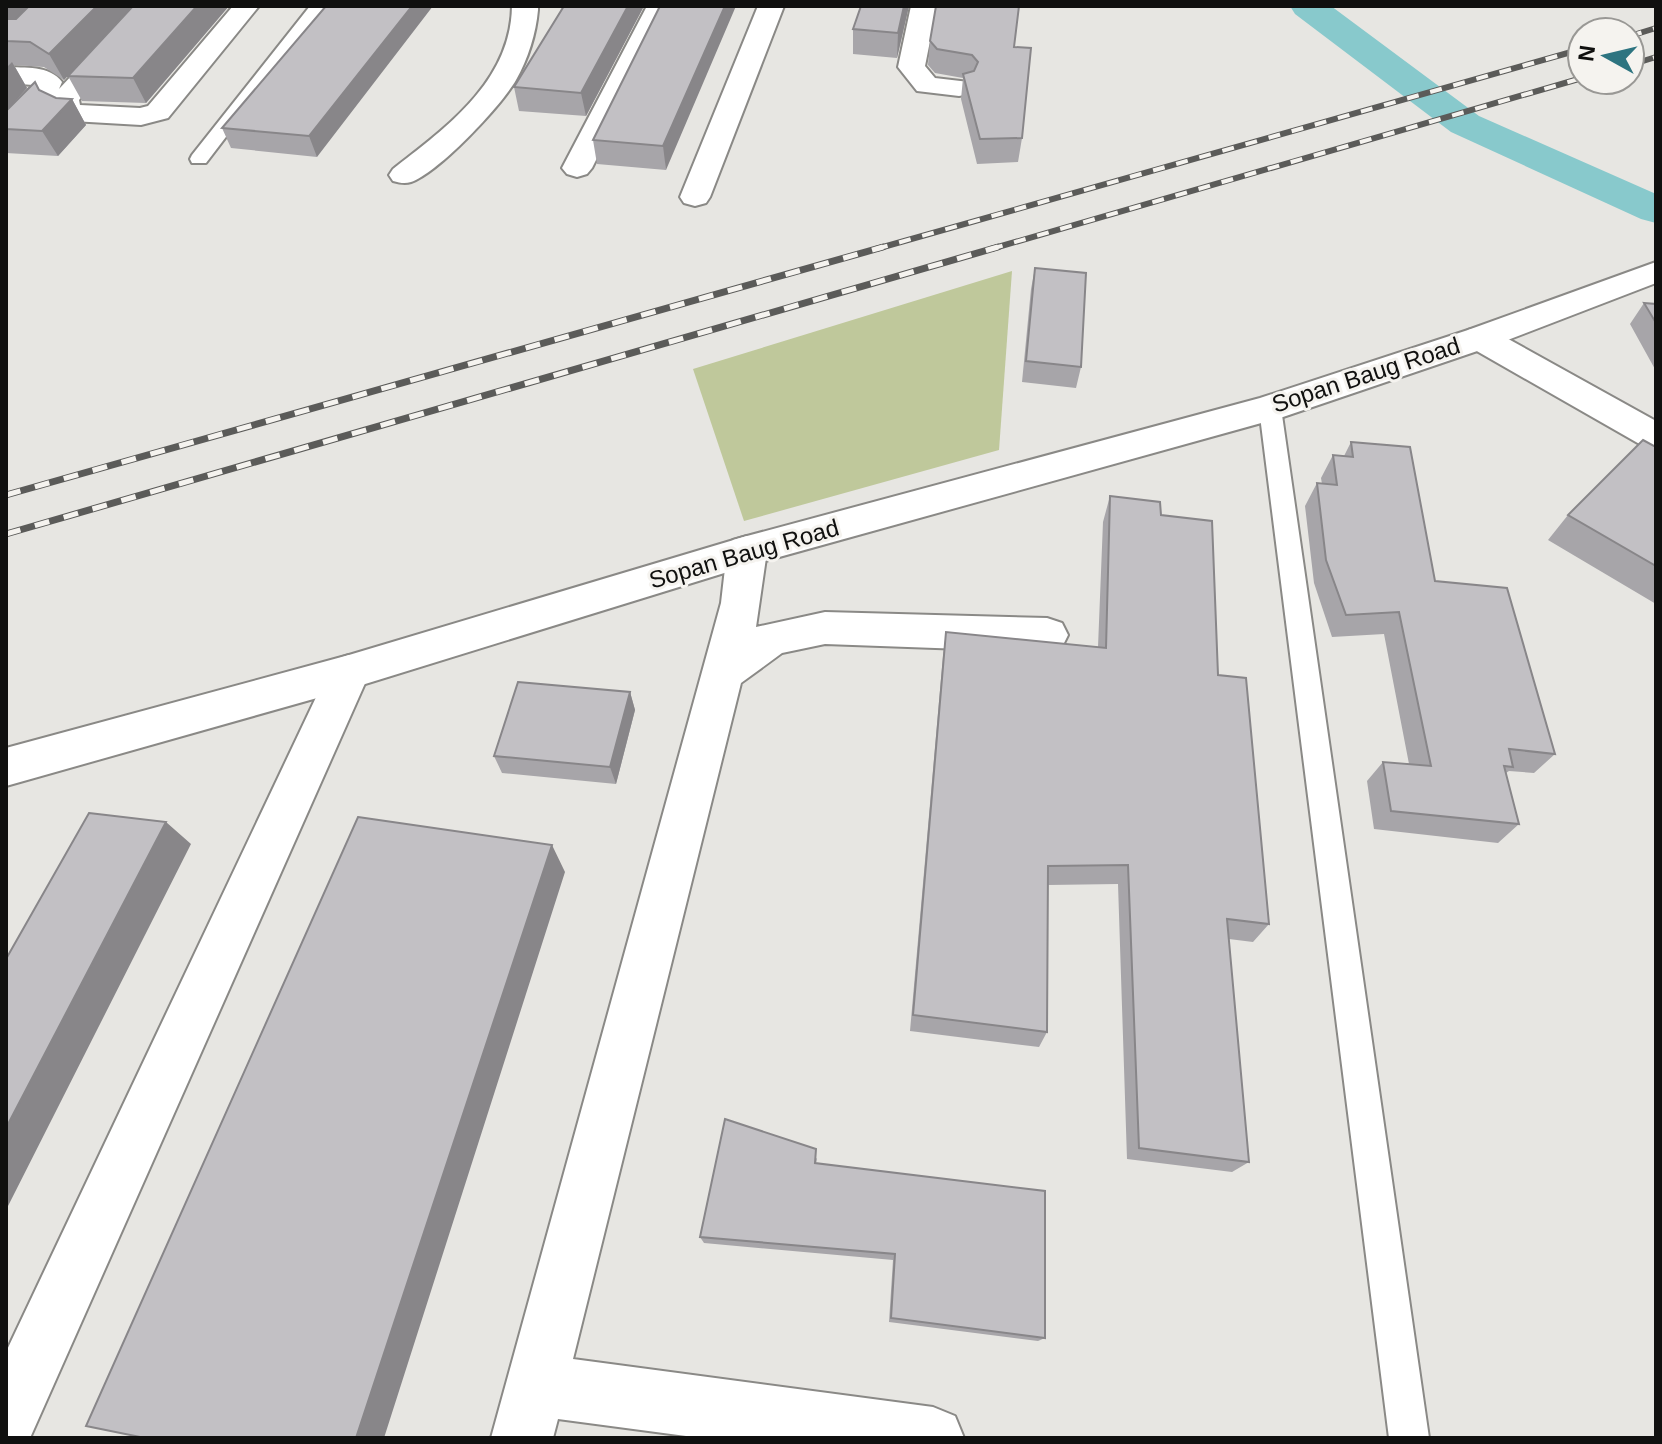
<svg xmlns="http://www.w3.org/2000/svg" width="1662" height="1444" font-family="Helvetica,sans-serif">
	<style>
		.green { fill: #bfc89b }
		.lines { fill: none; stroke-linecap: round; stroke-linejoin: round }
		.canal { fill: #88c9cc; fill-rule: evenodd }
		.service-casing { stroke: #8a8986; stroke-width: 4 }
		.minor-casing { stroke: #8a8986; stroke-width: 4 }
		.tertiary-casing { stroke: #8a8986; stroke-width: 4 }
		.service { fill: #fff; fill-rule: evenodd }
		.minor { fill: #fff; fill-rule: evenodd }
		.tertiary { fill: #fff; fill-rule: evenodd }
		.rail-far1-casing { stroke: #5b5b59; stroke-width: 6 }
		.rail-casing { stroke: #5b5b59; stroke-width: 7 }
		.rail-far1 { stroke: #f5f3ef; stroke-width: 4; stroke-dasharray: 12; stroke-linecap: butt }
		.rail { stroke: #f5f3ef; stroke-width: 5; stroke-dasharray: 15; stroke-linecap: butt }
		.wall { fill: #a7a5a9 }
		.shaded-wall { fill: #888689 }
		.building { fill: #c2c0c4; stroke: #888689; stroke-width: 2 }
		.labels { text-anchor: middle; stroke-width: 6; stroke-linejoin: round; paint-order: stroke }
		.street-label { font-size: 24px; fill: #10100f; stroke: #f5f3ef }
	</style>
	<rect width="100%" height="100%" fill="#e7e6e2"/>
	<path class="green" d="M 1012,271 L 999,450 L 744,521 L 693,369 Z"/>
	<g class="lines">
		<path class="canal" d="M 1290,6 L 1331,6 L 1479,116 L 1656,194 L 1656,223 L 1641,219 L 1451,132 L 1295,14 Z"/>
		<g class="service-casing">
			<path id="service" d="M 310,6 L 326,6 L 206,163 L 192,163 L 190,159 L 192,155 Z
				M 1270,400 L 1278,403 L 1281,408 L 1429,1438 L 1389,1438 L 1259,408 L 1262,403 Z"/>
		</g>
		<g class="minor-casing">
			<path id="minor" d="M 137,6 L 164,6 L 79,100 L 80,105 L 140,108 L 148,106 L 233,6 L 259,6 L 168,118 L 141,125 L 72,121 L 55,113 L 51,102 L 16,138 L 6,141 L 6,116 L 33,85 L 6,83 L 6,67 C 24,68 50,65 62,82 L 59,89 Z
				M 512,6 L 538,6 L 538,10 C 536,33 528,59 516,80 C 501,106 439,172 411,182 C 405,184 400,183 393,181 L 389,175 L 393,169 C 447,127 511,81 512,6 Z
				M 647,6 L 673,6 L 592,168 L 587,174 L 577,177 L 567,174 L 562,168 Z
				M 758,6 L 784,6 L 710,197 L 706,203 L 695,206 L 684,203 L 680,197 Z
				M 911,6 L 937,6 L 925,66 L 935,78 L 969,82 L 973,88 L 969,94 L 959,96 L 917,91 L 898,67 Z
				M 1480,327 L 1492,330 L 1656,421 L 1656,450 L 1643,446 L 1468,346 L 1463,338 L 1468,330 Z
				M 747,536 L 761,540 L 767,551 L 756,627 L 825,612 L 1047,618 L 1062,623 L 1068,635 L 1062,647 L 1047,652 L 825,644 L 782,653 L 741,683 L 573,1359 L 933,1407 L 955,1416 L 964,1438 L 701,1438 L 558,1419 L 553,1438 L 491,1438 L 721,603 L 727,551 L 733,540 Z
				M 349,655 L 364,660 L 370,672 L 30,1438 L 6,1438 L 6,1352 L 328,672 L 334,660 Z"/>
		</g>
		<g class="tertiary-casing">
			<path id="tertiary" d="M 1656,262 L 1656,283 L 1492,346 L 1283,417 L 747,566 L 349,689 L 6,786 L 6,748 L 349,655 L 747,536 L 1260,398 L 1468,330 Z"/>
		</g>
		<use href="#service" class="service"/>
		<use href="#minor" class="minor"/>
		<use href="#tertiary" class="tertiary"/>
		<g class="rail-far1-casing">
			<path id="rail-far1" d="M 1630,36 L 1656,28
				M 1630,65 L 1656,57
				M 876,249 L 1582,49
				M 991,249 L 1582,78"/>
		</g>
		<g class="rail-casing">
			<path id="rail" d="M 6,495 L 883,247
				M 6,534 L 998,247"/>
		</g>
		<use href="#rail-far1" class="rail-far1"/>
		<use href="#rail" class="rail"/>
	</g>
	<path class="wall" d="M 6,6 L 133,6 L 64,80 L 44,67 L 14,65 L 27,88 L 11,106 L 40,91 L 56,98 L 72,99 L 86,125 L 58,156 L 6,153 Z
		M 133,6 L 229,6 L 146,103 L 82,101 L 68,76 Z
		M 326,6 L 317,157 L 231,148 L 222,128 Z
		M 554,6 L 644,6 L 586,116 L 519,111 L 514,87 L 563,7 Z
		M 660,6 L 666,170 L 597,164 L 593,140 Z
		M 861,6 L 909,6 L 897,58 L 853,54 L 853,29 Z
		M 930,41 L 1014,47 L 1022,138 L 1018,162 L 977,164 L 961,99 L 963,78 L 935,73 L 928,65 Z
		M 1035,268 L 1081,367 L 1076,388 L 1022,382 L 1031,289 Z
		M 1644,303 L 1656,304 L 1656,371 L 1630,324 Z
		M 1351,442 L 1435,581 L 1555,754 L 1534,773 L 1509,771 L 1506,773 L 1519,824 L 1498,843 L 1374,829 L 1367,781 L 1383,762 L 1409,764 L 1384,634 L 1332,637 L 1314,583 L 1305,506 L 1317,483 L 1322,484 L 1321,478 L 1333,455 L 1344,456 Z
		M 1656,447 L 1656,604 L 1548,540 L 1568,515 Z
		M 1110,496 L 1161,515 L 1218,675 L 1269,924 L 1253,942 L 1229,939 L 1249,1162 L 1232,1172 L 1127,1159 L 1118,884 L 1048,885 L 1047,1032 L 1039,1047 L 910,1031 L 943,656 L 946,632 L 1098,647 L 1103,522 Z
		M 630,692 L 635,710 L 616,784 L 502,773 L 494,756 Z
		M 817,1158 L 816,1164 L 1045,1338 L 1038,1341 L 889,1322 L 893,1260 L 704,1243 L 700,1237 Z"/>
	<path class="shaded-wall" d="M 6,6 L 42,6 L 6,31 Z
		M 97,6 L 133,6 L 64,80 L 49,54 Z
		M 197,6 L 229,6 L 146,103 L 133,78 Z
		M 412,6 L 433,6 L 317,157 L 309,136 Z
		M 628,6 L 644,6 L 586,116 L 581,93 Z
		M 725,6 L 736,6 L 666,170 L 663,146 Z
		M 904,6 L 909,6 L 897,58 L 898,33 Z
		M 12,62 L 27,88 L 6,111 L 6,68 Z
		M 72,99 L 86,125 L 58,156 L 42,131 Z
		M 630,692 L 635,710 L 616,784 L 610,767 Z
		M 166,822 L 191,844 L 6,1210 L 6,1128 Z
		M 552,845 L 565,872 L 384,1438 L 356,1438 Z"/>
	<path class="building" d="M 29,6 L 97,6 L 49,54 L 30,42 L 6,41 L 6,19 L 16,19 Z
		M 133,6 L 197,6 L 133,78 L 68,76 Z
		M 326,6 L 412,6 L 309,136 L 222,128 Z
		M 564,6 L 628,6 L 581,93 L 514,87 Z
		M 660,6 L 725,6 L 663,146 L 593,140 Z
		M 861,6 L 904,6 L 898,33 L 853,29 Z
		M 936,6 L 1019,6 L 1014,47 L 1031,48 L 1022,138 L 980,139 L 963,74 L 974,71 L 978,62 L 972,55 L 937,49 L 930,41 Z
		M 35,82 L 39,90 L 56,98 L 72,99 L 42,131 L 6,129 L 6,111 Z
		M 1035,268 L 1086,273 L 1081,367 L 1026,361 Z
		M 1644,303 L 1656,304 L 1656,323 Z
		M 1643,440 L 1656,447 L 1656,566 L 1568,515 Z
		M 1351,442 L 1410,447 L 1435,581 L 1507,588 L 1555,754 L 1509,749 L 1513,767 L 1504,766 L 1519,824 L 1391,811 L 1383,762 L 1431,766 L 1399,612 L 1346,615 L 1326,560 L 1317,483 L 1337,485 L 1333,455 L 1353,457 Z
		M 1110,496 L 1160,502 L 1161,515 L 1212,521 L 1218,675 L 1246,678 L 1269,924 L 1227,919 L 1249,1162 L 1139,1148 L 1128,865 L 1048,866 L 1047,1032 L 913,1015 L 946,632 L 1106,648 Z
		M 518,682 L 630,692 L 610,767 L 494,756 Z
		M 89,813 L 166,822 L 6,1128 L 6,959 Z
		M 358,817 L 552,845 L 356,1438 L 145,1438 L 86,1426 Z
		M 725,1119 L 816,1149 L 815,1163 L 1045,1191 L 1045,1338 L 891,1318 L 895,1254 L 700,1237 Z"/>
	<g class="labels">
		<g class="street-label">
			<text transform="translate(1366 375) rotate(-18)" y="8">Sopan Baug Road</text>
			<text transform="translate(744 554) rotate(-16)" y="8">Sopan Baug Road</text>
		</g>
	</g>
	<rect width="1662" height="1444" fill="none" stroke="#10100f" stroke-width="16"/>
	<g transform="translate(1606 56) rotate(278)"><circle r="38" fill="#f5f3ef" stroke="#999895" stroke-width="2"/>
	<path d="M0-6L14 30L0 20L-14 30Z" fill="#2d7480"/>
	<text y="-12" font-size="22" font-weight="bold" text-anchor="middle" fill="#10100f">N</text>
	</g>
</svg>
